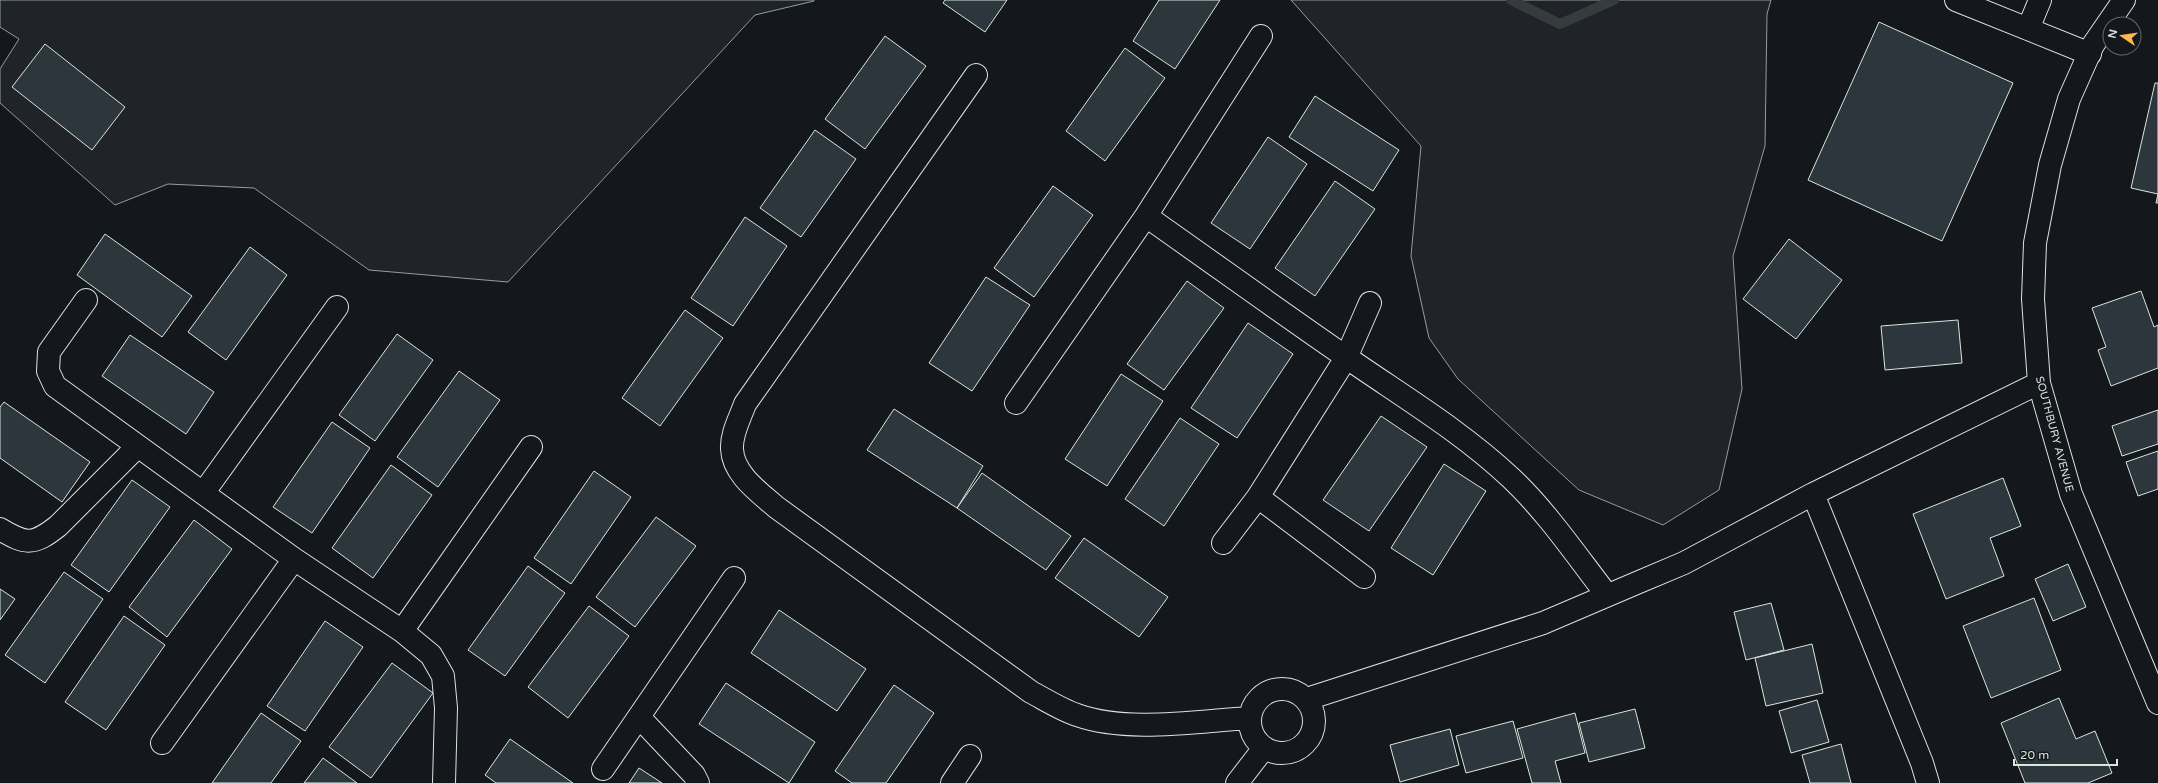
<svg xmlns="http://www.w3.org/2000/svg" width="2158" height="783" font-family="'Varela Round',sans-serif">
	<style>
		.green { fill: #202428; stroke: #939e99 }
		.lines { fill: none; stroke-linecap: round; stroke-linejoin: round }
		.stream { stroke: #363b3e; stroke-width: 10 }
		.building { fill: #2c363c; stroke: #d8e6dc }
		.minor-casing { stroke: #d8e6dc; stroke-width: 24 }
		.minor { stroke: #14181c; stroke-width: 22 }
		.labels { text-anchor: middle; stroke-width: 3; stroke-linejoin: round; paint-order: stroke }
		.street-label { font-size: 11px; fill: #d8e6dc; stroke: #14181c }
	</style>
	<rect width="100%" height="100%" fill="#14181c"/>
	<path class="green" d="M 0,0 L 814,0 L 814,1 L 755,15 L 508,282 L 369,270 L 254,188 L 168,184 L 115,205 L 0,103 L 0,69 L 19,39 L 0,27 Z
		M 1291,0 L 1771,0 L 1767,14 L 1765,146 L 1733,256 L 1742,389 L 1719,490 L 1663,525 L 1579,490 L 1458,379 L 1429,338 L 1411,256 L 1421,146 Z"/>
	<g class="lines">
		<path class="stream" d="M 1511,0 L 1560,24 L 1614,0"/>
	</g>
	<path class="building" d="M 945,0 L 1007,0 L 985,32 L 943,3 Z
		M 1159,0 L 1220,0 L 1175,69 L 1133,41 Z
		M 1879,22 L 2013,83 L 1942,241 L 1808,180 Z
		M 885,36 L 926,66 L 865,149 L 825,119 Z
		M 45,44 L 125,107 L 92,150 L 12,87 Z
		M 1125,48 L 1165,78 L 1105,161 L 1066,131 Z
		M 2155,83 L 2158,83 L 2158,203 L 2156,203 L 2158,194 L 2131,188 Z
		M 1315,96 L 1399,150 L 1373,191 L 1289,137 Z
		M 815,130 L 856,159 L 801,237 L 760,208 Z
		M 1268,137 L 1307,164 L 1250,249 L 1211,223 Z
		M 1335,181 L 1375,209 L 1315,296 L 1275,268 Z
		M 1053,186 L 1093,215 L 1034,297 L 994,268 Z
		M 745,217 L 787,246 L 733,326 L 691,298 Z
		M 105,234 L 192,296 L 162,337 L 77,275 Z
		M 1789,239 L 1842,280 L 1796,339 L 1743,299 Z
		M 250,247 L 287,275 L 226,360 L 188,332 Z
		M 986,277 L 1030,305 L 972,391 L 929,363 Z
		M 1187,281 L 1224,308 L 1164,390 L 1127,364 Z
		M 2141,291 L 2154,327 L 2158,325 L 2158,368 L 2111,386 L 2098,350 L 2106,347 L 2092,308 Z
		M 685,310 L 723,338 L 660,426 L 622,398 Z
		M 1958,320 L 1962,363 L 1885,370 L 1881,326 Z
		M 1248,323 L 1293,354 L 1237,438 L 1191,408 Z
		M 397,334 L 433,360 L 375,441 L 339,415 Z
		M 130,335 L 214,392 L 186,434 L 102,376 Z
		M 459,371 L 500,400 L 438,487 L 397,457 Z
		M 1121,374 L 1163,401 L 1107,486 L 1065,459 Z
		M 4,402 L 90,462 L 62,502 L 0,458 L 0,407 Z
		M 894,409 L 983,466 L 957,508 L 867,450 Z
		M 2158,410 L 2158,444 L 2122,456 L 2112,426 Z
		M 1381,416 L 1427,447 L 1369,531 L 1323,500 Z
		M 1180,418 L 1219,444 L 1164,526 L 1125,499 Z
		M 332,422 L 370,448 L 312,533 L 273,507 Z
		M 2158,451 L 2158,489 L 2138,496 L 2126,462 Z
		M 1444,464 L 1486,491 L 1433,575 L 1391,548 Z
		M 391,465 L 432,495 L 373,578 L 332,548 Z
		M 594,471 L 631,497 L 571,584 L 534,558 Z
		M 982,473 L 1071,536 L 1046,570 L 957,508 Z
		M 2003,478 L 2021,526 L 1990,538 L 2004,576 L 1946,599 L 1913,514 Z
		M 132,480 L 170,507 L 109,592 L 71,565 Z
		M 656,517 L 696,546 L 635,627 L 596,597 Z
		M 194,520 L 232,549 L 167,637 L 129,607 Z
		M 1084,538 L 1168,597 L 1139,637 L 1055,578 Z
		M 2068,564 L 2086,607 L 2053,621 L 2035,579 Z
		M 528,566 L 565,593 L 505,676 L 468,650 Z
		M 64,572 L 103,599 L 45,683 L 5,655 Z
		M 0,589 L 15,599 L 0,620 Z
		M 2034,598 L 2061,670 L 1991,698 L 1963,626 Z
		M 1771,603 L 1784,650 L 1746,660 L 1734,612 Z
		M 589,606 L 629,636 L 568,718 L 528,687 Z
		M 779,610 L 866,669 L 837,711 L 751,653 Z
		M 124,616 L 165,645 L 106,730 L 65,702 Z
		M 325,621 L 363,647 L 305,731 L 267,706 Z
		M 1812,644 L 1823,693 L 1766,706 L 1755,658 Z
		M 392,663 L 433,693 L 371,778 L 329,747 Z
		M 726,683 L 815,742 L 789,783 L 699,724 Z
		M 894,685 L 934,713 L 886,783 L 852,783 L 835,771 Z
		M 2059,698 L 2076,739 L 2095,731 L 2112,773 L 2088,783 L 2025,783 L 2001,723 Z
		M 1817,700 L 1829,742 L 1791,753 L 1779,711 Z
		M 1635,709 L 1645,748 L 1589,762 L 1579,723 Z
		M 261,713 L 301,741 L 271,783 L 212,783 Z
		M 1575,713 L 1585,753 L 1555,761 L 1561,783 L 1532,783 L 1517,729 Z
		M 1513,721 L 1523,758 L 1466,773 L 1456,736 Z
		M 1450,729 L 1459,765 L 1400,782 L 1390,745 Z
		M 510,739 L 573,783 L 496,783 L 485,775 Z
		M 1841,744 L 1851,783 L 1810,783 L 1802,755 Z
		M 323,758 L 357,783 L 304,783 Z
		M 639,768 L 662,783 L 629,783 Z"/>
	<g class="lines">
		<g class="minor-casing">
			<path id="minor" d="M 1956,0 L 2090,54
				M 2124,0 L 2093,45 L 2069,99 L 2050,165 L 2035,243 L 2033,299 L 2039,383 L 2071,494 L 2158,703
				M 2028,29 L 2040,0
				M 976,75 L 745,404 C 740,418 731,434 732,449 C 733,474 759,492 776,507 L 1031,692 C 1046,700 1062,710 1077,715 C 1127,733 1197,721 1250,718
				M 1146,216 C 1213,263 1279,311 1346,357 C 1402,396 1461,431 1511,478 C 1547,512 1576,555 1607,595
				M 86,300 L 49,352 L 48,371 L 55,386 L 294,559 L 402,631 L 431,655 L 443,676 L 446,708 L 444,783
				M 1016,403 L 1146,216 L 1261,36
				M 204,492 L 337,307
				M 1813,494 L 1922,763 L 1928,783
				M 1258,497 L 1364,577
				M 0,529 C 26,545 34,545 58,526 L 137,447
				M 1223,543 L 1258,497 L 1346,358 L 1370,303
				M 402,631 L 531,447
				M1250 721a32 32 0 1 1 64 0a32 32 0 1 1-64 0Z
				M 1307,699 L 1543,623 L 1639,582 L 1684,563 L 1813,494 L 2039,383
				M 639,717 L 694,775 L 698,783
				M 162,743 L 294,559
				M 603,769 L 734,578
				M 952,783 L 970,756
				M 1237,783 L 1264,748"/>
		</g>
		<use href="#minor" class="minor"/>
	</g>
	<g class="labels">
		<g class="street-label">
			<text transform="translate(2055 434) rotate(75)" y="4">SOUTHBURY AVENUE</text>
		</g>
	</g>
	<g transform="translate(2122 36) rotate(283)"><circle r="19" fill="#14181c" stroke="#626a69"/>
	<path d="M0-3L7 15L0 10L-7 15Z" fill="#ffb74d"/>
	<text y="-6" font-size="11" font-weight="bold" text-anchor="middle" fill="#d8e6dc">N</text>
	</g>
	<path d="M2014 759v6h103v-6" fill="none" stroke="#d8e6dc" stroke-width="2"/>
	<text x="2020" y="759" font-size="12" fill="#d8e6dc" stroke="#14181c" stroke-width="3" paint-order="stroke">20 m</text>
</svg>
